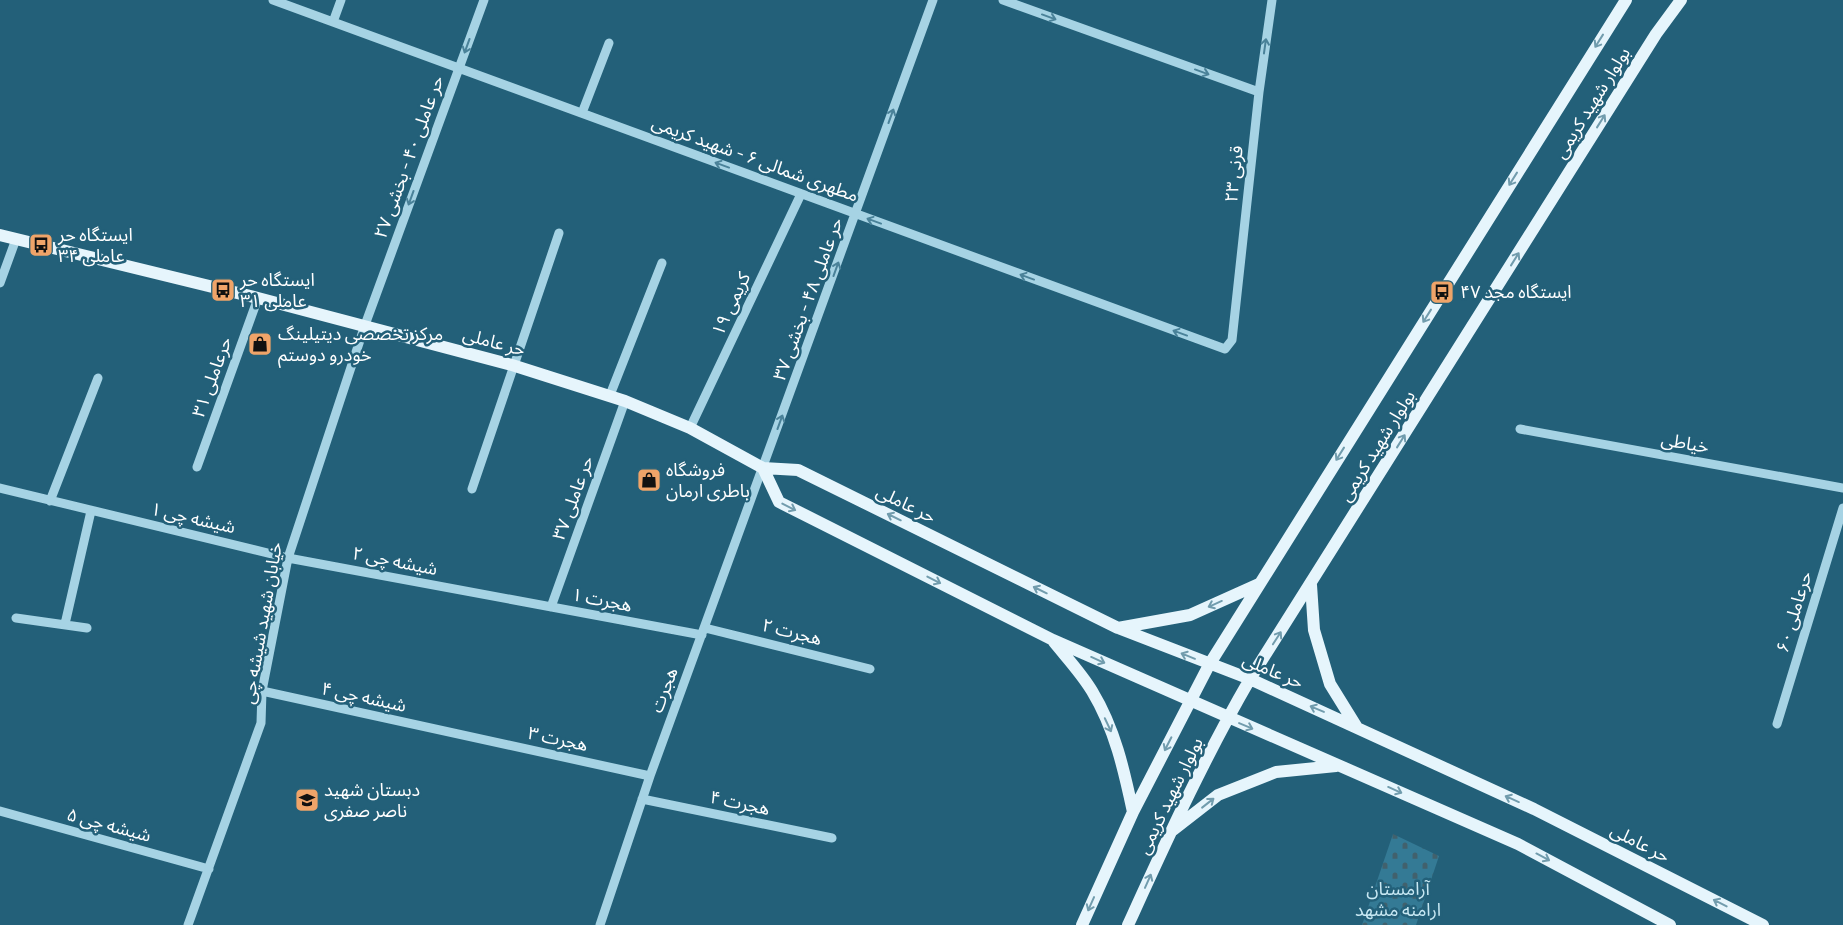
<svg xmlns="http://www.w3.org/2000/svg" width="1843" height="925" font-family="Manrope,'Noto Sans Arabic',sans-serif">
	<style>
		.cemetery { fill: url(#cemetery-stones) }
		.lines { fill: none; stroke-linecap: round; stroke-linejoin: round }
		.minor { stroke: #a6d3e4; stroke-width: 9 }
		.major { stroke: #e6f5fc; stroke-width: 12 }
		.oneway { stroke: #4a8299 }
		.oneway2 { stroke: #719cad }
		.labels { text-anchor: middle; stroke-width: 5; stroke-linejoin: round; paint-order: stroke }
		.street-label { font-size: 18px; fill: #fff; stroke: #236079 }
		.poi-label { font-size: 18px; fill: #fff; stroke: #236079; text-anchor: start }
		.park-label { font-size: 18px; fill: #c8e8f3; stroke: #236079 }
	</style>
	<defs>
		<pattern id="cemetery-stones" width="16" height="16" patternUnits="userSpaceOnUse" patternTransform="scale(1.25)"><rect width="16" height="16" fill="#347a95"/><path d="M2 7V4a2 2 0 0 1 4 0v3zM10 15v-3a2 2 0 0 1 4 0v3z" fill="#41616d"/></pattern>
	</defs>
	<rect width="100%" height="100%" fill="#236079"/>
	<path class="cemetery" d="M 1393,834 L 1439,856 L 1416,925 L 1362,925 Z"/>
	<g class="lines">
		<path class="minor" d="M 273,0 L 1225,349 L 1232,340 L 1259,92 L 1272,0
			M 1003,0 L 1259,92
			M 333,22 L 341,0
			M 582,113 L 609,43
			M 0,283 L 16,239
			M 610,395 L 662,263
			M 690,428 L 801,194
			M 1520,429 L 1843,488
			M 197,467 L 258,298
			M 0,488 L 288,558 L 702,635
			M 472,489 L 559,233
			M 50,501 L 98,378
			M 551,607 L 625,401
			M 16,618 L 87,628
			M 65,624 L 91,511
			M 705,628 L 870,669
			M 262,691 L 650,776
			M 1777,724 L 1843,508
			M 642,799 L 832,838
			M 0,811 L 209,869
			M 188,925 L 261,723 L 262,691 L 288,558 L 365,325 L 484,0
			M 600,925 L 650,776 L 933,0"/>
		<path class="major" d="M 0,235 L 258,298 L 512,365 L 625,401 L 690,428 L 763,468 L 798,470 L 1118,628 L 1250,679 L 1534,809 L 1763,925
			M 763,468 L 779,502 L 1053,640 L 1518,844 L 1670,925
			M 1311,585 L 1314,630 L 1330,684 L 1356,726
			M 1118,628 L 1190,615 L 1259,584
			M 1054,642 C 1067,658 1082,674 1092,691 C 1115,729 1124,770 1133,812
			M 1173,830 L 1218,795 L 1276,772 L 1336,766
			M 1082,925 L 1133,812 L 1209,665 L 1626,0
			M 1128,925 C 1166,842 1204,758 1250,679 L 1656,34 L 1681,0"/>
	</g>
	<defs><path id="oneway-shaft" d="M-6 0H5M1.5-3L5.5 0L1.5 3" fill="none" stroke-width="1.6" stroke-linecap="round" stroke-linejoin="round" transform="scale(1.25)"/></defs>
	<g class="oneway">
		<use href="#oneway-shaft" transform="translate(1049 17) rotate(20)"/>
		<use href="#oneway-shaft" transform="translate(467 46) rotate(110)"/>
		<use href="#oneway-shaft" transform="translate(1265 46) rotate(-82)"/>
		<use href="#oneway-shaft" transform="translate(1202 72) rotate(20)"/>
		<use href="#oneway-shaft" transform="translate(891 116) rotate(-70)"/>
		<use href="#oneway-shaft" transform="translate(722 165) rotate(-160)"/>
		<use href="#oneway-shaft" transform="translate(411 198) rotate(110)"/>
		<use href="#oneway-shaft" transform="translate(874 221) rotate(-160)"/>
		<use href="#oneway-shaft" transform="translate(836 269) rotate(-70)"/>
		<use href="#oneway-shaft" transform="translate(1027 277) rotate(-160)"/>
		<use href="#oneway-shaft" transform="translate(1180 333) rotate(-160)"/>
		<use href="#oneway-shaft" transform="translate(780 422) rotate(-70)"/>
	</g>
	<g class="oneway2">
		<use href="#oneway-shaft" transform="translate(1599 41) rotate(122)"/>
		<use href="#oneway-shaft" transform="translate(1601 121) rotate(-58)"/>
		<use href="#oneway-shaft" transform="translate(1513 179) rotate(122)"/>
		<use href="#oneway-shaft" transform="translate(1515 259) rotate(-58)"/>
		<use href="#oneway-shaft" transform="translate(1427 316) rotate(122)"/>
		<use href="#oneway-shaft" transform="translate(1401 441) rotate(-58)"/>
		<use href="#oneway-shaft" transform="translate(1340 454) rotate(122)"/>
		<use href="#oneway-shaft" transform="translate(789 507) rotate(27)"/>
		<use href="#oneway-shaft" transform="translate(894 517) rotate(-154)"/>
		<use href="#oneway-shaft" transform="translate(934 580) rotate(27)"/>
		<use href="#oneway-shaft" transform="translate(1040 590) rotate(-154)"/>
		<use href="#oneway-shaft" transform="translate(1215 604) rotate(156)"/>
		<use href="#oneway-shaft" transform="translate(1277 638) rotate(-57)"/>
		<use href="#oneway-shaft" transform="translate(1188 656) rotate(-158)"/>
		<use href="#oneway-shaft" transform="translate(1098 660) rotate(24)"/>
		<use href="#oneway-shaft" transform="translate(1317 709) rotate(-157)"/>
		<use href="#oneway-shaft" transform="translate(1108 725) rotate(65)"/>
		<use href="#oneway-shaft" transform="translate(1246 726) rotate(23)"/>
		<use href="#oneway-shaft" transform="translate(1168 744) rotate(117)"/>
		<use href="#oneway-shaft" transform="translate(1395 790) rotate(24)"/>
		<use href="#oneway-shaft" transform="translate(1512 799) rotate(-156)"/>
		<use href="#oneway-shaft" transform="translate(1208 803) rotate(-38)"/>
		<use href="#oneway-shaft" transform="translate(1543 857) rotate(28)"/>
		<use href="#oneway-shaft" transform="translate(1148 881) rotate(-66)"/>
		<use href="#oneway-shaft" transform="translate(1720 903) rotate(-153)"/>
		<use href="#oneway-shaft" transform="translate(1091 904) rotate(114)"/>
	</g>
	<defs>
		<g id="bus-square" transform="scale(1.25)"><rect x="-9" y="-9" width="18" height="18" rx="4" fill="#efa469" stroke="#236079"/><path d="M-5-6H5V4H4V6H2V4H-2V6H-4V4H-5ZM-3.5-4V0h7V-4ZM-3.5 1.2v1.5H-2V1.2ZM2 1.2v1.5H3.5V1.2Z" fill="#111"/></g>
		<g id="shop-square" transform="scale(1.25)"><rect x="-9" y="-9" width="18" height="18" rx="4" fill="#efa469" stroke="#236079"/><path d="M-5-2.5h2.3a2.7 3.5 0 0 1 5.4 0H5L5.5 6h-11ZM-1.5-2.5h3a1.5 2.3 0 0 0-3 0Z" fill="#111"/></g>
		<g id="school-square" transform="scale(1.25)"><rect x="-9" y="-9" width="18" height="18" rx="4" fill="#efa469" stroke="#236079"/><path d="M0-5L7-2L0 1L-7-2ZM-4 1L0 2.5L4 1V4Q0 6-4 4Z" fill="#111"/></g>
	</defs>
	<g fill-rule="evenodd">
		<use href="#bus-square" x="41" y="245"/>
		<use href="#bus-square" x="223" y="290"/>
		<use href="#bus-square" x="1442" y="292"/>
		<use href="#shop-square" x="260" y="344"/>
		<use href="#shop-square" x="649" y="480"/>
		<use href="#school-square" x="307" y="800"/>
	</g>
	<g class="labels">
		<g class="street-label">
			<text transform="translate(1592 103) rotate(-58)" y="6">بولوار شهید کریمی</text>
			<text transform="translate(409 157) rotate(-70)" y="6">حر عاملی ۴۰ - بخشی ۲۷</text>
			<text transform="translate(755 159) rotate(20)" y="6">مطهری شمالی ۶ - شهید کریمی</text>
			<text transform="translate(1234 174) rotate(-84)" y="6">قرنی ۲۳</text>
			<text transform="translate(808 299) rotate(-70)" y="6">حر عاملی ۴۸ - بخشی ۳۷</text>
			<text transform="translate(731 304) rotate(-65)" y="6">کریمی ۱۹</text>
			<text transform="translate(494 342) rotate(15)" y="6">حر عاملی</text>
			<text transform="translate(212 377) rotate(-70)" y="6">حرعاملی ۳۱</text>
			<text transform="translate(1685 443) rotate(10)" y="6">خیاطی</text>
			<text transform="translate(1377 446) rotate(-58)" y="6">بولوار شهید کریمی</text>
			<text transform="translate(573 498) rotate(-70)" y="6">حر عاملی ۳۷</text>
			<text transform="translate(906 504) rotate(26)" y="6">حر عاملی</text>
			<text transform="translate(193 518) rotate(13)" y="6">شیشه چی ۱</text>
			<text transform="translate(395 561) rotate(11)" y="6">شیشه چی ۲</text>
			<text transform="translate(602 600) rotate(11)" y="6">هجرت ۱</text>
			<text transform="translate(1794 612) rotate(-73)" y="6">حرعاملی ۶۰</text>
			<text transform="translate(262 623) rotate(-80)" y="6">خیابان شهید شیشه چی</text>
			<text transform="translate(792 632) rotate(14)" y="6">هجرت ۲</text>
			<text transform="translate(1273 671) rotate(23)" y="6">حر عاملی</text>
			<text transform="translate(664 690) rotate(-69)" y="6">هجرت</text>
			<text transform="translate(364 697) rotate(12)" y="6">شیشه چی ۴</text>
			<text transform="translate(558 739) rotate(12)" y="6">هجرت ۳</text>
			<text transform="translate(1170 796) rotate(-64)" y="6">بولوار شهید کریمی</text>
			<text transform="translate(740 803) rotate(12)" y="6">هجرت ۴</text>
			<text transform="translate(109 825) rotate(15)" y="6">شیشه چی ۵</text>
			<text transform="translate(1640 843) rotate(27)" y="6">حر عاملی</text>
		</g>
		<g class="poi-label">
			<text x="58" y="241">ایستگاه حر<tspan x="58" dy="21">عاملی ۳۴</tspan></text>
			<text x="240" y="286">ایستگاه حر<tspan x="240" dy="21">عاملی ۳۱</tspan></text>
			<text x="1460" y="298">ایستگاه مجد ۴۷</text>
			<text x="278" y="340">مرکز تخصصی دیتیلینگ<tspan x="278" dy="21">خودرو دوستم</tspan></text>
			<text x="666" y="476">فروشگاه<tspan x="666" dy="21">باطری ارمان</tspan></text>
			<text x="324" y="796">دبستان شهید<tspan x="324" dy="21">ناصر صفری</tspan></text>
		</g>
		<g class="park-label">
			<text x="1398" y="895">آرامستان<tspan x="1398" dy="21">ارامنه مشهد</tspan></text>
		</g>
	</g>
</svg>
